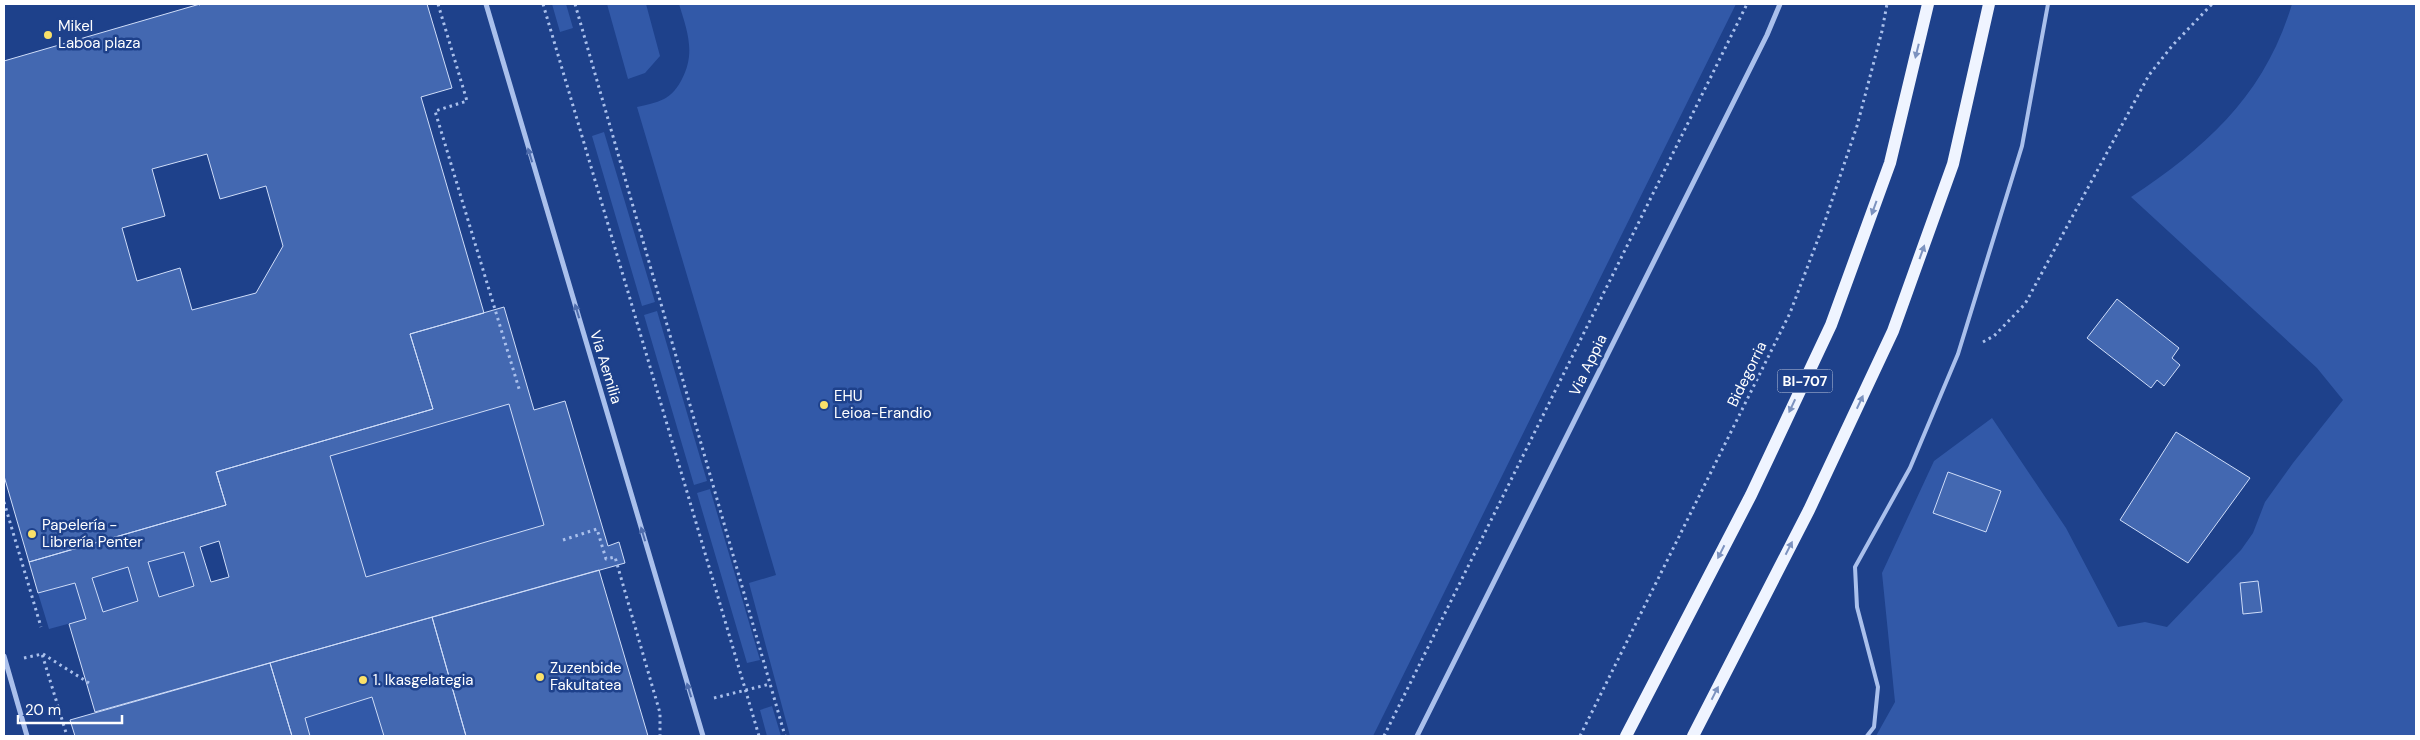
<svg xmlns="http://www.w3.org/2000/svg" width="2420" height="740" font-family="'DM Sans',sans-serif">
	<style>
		.green { fill: #3259a8 }
		.building { fill: #4368b1; stroke: #cfddf9; fill-rule: evenodd }
		.lines { fill: none; stroke-linecap: round; stroke-linejoin: round }
		.path { stroke: #aac0ec; stroke-width: 3; stroke-dasharray: 2.5 4; stroke-linecap: butt }
		.service { stroke: #aac0ec; stroke-width: 4 }
		.minor { stroke: #aac0ec; stroke-width: 5 }
		.primary { stroke: #eff4ff; stroke-width: 12 }
		.oneway { fill: #7c92bf }
		.oneway2 { fill: #4f6dad }
		.poi-dot { fill: #fae169; stroke: #1e418b; stroke-width: 2 }
		.labels { text-anchor: middle; stroke-width: 5; stroke-linejoin: round; paint-order: stroke }
		.shield { fill: #1e418b; stroke: #bcc6dc; stroke-width: 1 }
		.shield-label { font-size: 14px; font-weight: bold; fill: #fff }
		.poi-label { font-size: 15px; fill: #fff; stroke: #1e418b; text-anchor: start }
		.street-label { font-size: 15px; fill: #fff; stroke: #1e418b }
	</style>
	<rect width="100%" height="100%" fill="#1e418b"/>
	<path class="green" d="M 552,4 L 566,4 L 573,28 L 560,32 Z
		M 607,4 L 646,4 L 660,56 L 645,73 L 628,79 Z
		M 679,4 L 1736,4 L 1373,736 L 790,736 L 749,583 L 776,575 L 637,107 C 646,105 656,103 664,99 C 672,95 678,87 682,79 C 696,53 687,30 679,4 Z
		M 2292,4 L 2416,4 L 2416,736 L 1876,736 L 1895,702 L 1882,573 L 1934,461 L 1992,418 L 2066,528 L 2118,627 L 2145,622 L 2167,627 L 2241,550 L 2253,533 L 2265,502 L 2293,463 L 2343,400 L 2317,368 L 2131,197 C 2208,146 2265,94 2292,4 Z
		M 604,132 L 655,302 L 642,306 L 592,136 Z
		M 657,311 L 707,481 L 694,485 L 644,315 Z
		M 509,404 L 544,525 L 366,577 L 330,456 Z
		M 710,489 L 760,660 L 747,663 L 697,493 Z
		M 184,552 L 194,586 L 159,597 L 148,562 Z
		M 128,567 L 138,601 L 103,612 L 92,578 Z
		M 75,583 L 86,619 L 49,629 L 38,593 Z
		M 372,697 L 384,736 L 310,736 L 305,718 Z
		M 772,706 L 781,736 L 767,736 L 760,710 Z"/>
	<path class="building" d="M 200,4 L 427,4 L 452,88 L 421,97 L 484,313 L 410,334 L 433,409 L 216,472 L 226,505 L 29,562 L 4,476 L 4,61 ZM 207,154 L 220,199 L 266,186 L 283,246 L 256,293 L 192,310 L 180,268 L 137,281 L 122,228 L 165,216 L 152,169 Z
		M 2117,299 L 2179,348 L 2172,358 L 2180,365 L 2164,386 L 2157,380 L 2151,388 L 2087,338 Z
		M 504,307 L 534,410 L 565,401 L 608,546 L 619,542 L 625,563 L 95,712 L 69,624 L 86,619 L 75,583 L 38,593 L 29,562 L 226,505 L 216,472 L 433,409 L 410,334 ZM 509,404 L 544,525 L 366,577 L 330,456 ZM 219,541 L 229,577 L 211,582 L 200,547 ZM 184,552 L 194,586 L 159,597 L 148,562 ZM 128,567 L 138,601 L 103,612 L 92,578 Z
		M 2176,432 L 2250,478 L 2188,563 L 2120,520 Z
		M 1948,472 L 2001,491 L 1986,532 L 1933,513 Z
		M 599,570 L 648,736 L 466,736 L 432,617 Z
		M 2258,581 L 2262,612 L 2243,614 L 2240,583 Z
		M 432,617 L 466,736 L 384,736 L 372,697 L 305,718 L 310,736 L 292,736 L 270,663 Z
		M 270,663 L 292,736 L 75,736 L 70,720 Z"/>
	<g class="lines">
		<path class="path" d="M 199,4 L 200,4
			M 438,4 L 467,101 L 435,111 L 520,392
			M 543,4 L 759,736
			M 575,4 L 785,736
			M 1983,342 L 1994,336 L 2025,304 L 2149,75 L 2172,46 L 2212,4
			M 4,502 L 41,627
			M 563,540 L 597,529 L 606,559 L 615,557 L 660,713 L 660,736
			M 43,654 L 89,683
			M 24,658 L 42,654 L 67,736
			M 714,698 L 770,684
			M 1384,736 L 1747,4
			M 1580,736 L 1790,313 L 1826,218 L 1857,126 L 1882,31 L 1887,4"/>
		<path class="service" d="M 1867,736 L 1874,727 L 1878,687 L 1857,607 L 1855,567 L 1910,468 L 1958,354 L 2022,146 L 2048,4"/>
		<path class="minor" d="M 486,4 L 703,736
			M 4,656 L 27,736
			M 1417,736 L 1767,35 L 1780,4"/>
		<path class="primary" d="M 1626,736 L 1751,495 L 1831,325 L 1890,163 L 1928,4
			M 1693,736 L 1809,510 L 1893,331 L 1953,164 L 1989,4"/>
	</g>
	<defs><path id="oneway-solid" d="M-6-.8H1V-3.2L6.5 0L1 3.2V.8H-6Z" transform="scale(1.25)"/></defs>
	<g class="oneway">
		<use href="#oneway-solid" transform="translate(1917 51) rotate(104)"/>
		<use href="#oneway-solid" transform="translate(1874 208) rotate(110)"/>
		<use href="#oneway-solid" transform="translate(1922 252) rotate(-70)"/>
		<use href="#oneway-solid" transform="translate(1860 402) rotate(-65)"/>
		<use href="#oneway-solid" transform="translate(1792 406) rotate(115)"/>
		<use href="#oneway-solid" transform="translate(1789 548) rotate(-63)"/>
		<use href="#oneway-solid" transform="translate(1721 552) rotate(117)"/>
		<use href="#oneway-solid" transform="translate(1715 693) rotate(-63)"/>
	</g>
	<g class="oneway2">
		<use href="#oneway-solid" transform="translate(530 155) rotate(-107)"/>
		<use href="#oneway-solid" transform="translate(577 311) rotate(-107)"/>
		<use href="#oneway-solid" transform="translate(643 534) rotate(-107)"/>
		<use href="#oneway-solid" transform="translate(689 690) rotate(-107)"/>
	</g>
	<g class="poi-dot">
		<circle cx="48" cy="35" r="5"/>
		<circle cx="824" cy="405" r="5"/>
		<circle cx="32" cy="534" r="5"/>
		<circle cx="540" cy="677" r="5"/>
		<circle cx="363" cy="680" r="5"/>
	</g>
	<g class="labels">
		<rect class="shield" x="1777.5" y="369.5" width="55" height="23" rx="4"/>
		<g class="shield-label">
			<text x="1805" y="386">BI-707</text>
		</g>
		<g class="poi-label">
			<text x="58" y="31">Mikel<tspan x="58" dy="17">Laboa plaza</tspan></text>
			<text x="834" y="401">EHU<tspan x="834" dy="17">Leioa-Erandio</tspan></text>
			<text x="42" y="530">Papelería -<tspan x="42" dy="17">Librería Penter</tspan></text>
			<text x="550" y="673">Zuzenbide<tspan x="550" dy="17">Fakultatea</tspan></text>
			<text x="373" y="685">1. Ikasgelategia</text>
		</g>
		<g class="street-label">
			<text transform="translate(1588 365) rotate(-64)" y="5">Via Appia</text>
			<text transform="translate(606 367) rotate(73)" y="5">Via Aemilia</text>
			<text transform="translate(1747 374) rotate(-64)" y="5">Bidegorria</text>
		</g>
	</g>
	<rect width="2420" height="740" fill="none" stroke="#ffffff" stroke-width="10"/>
	<path d="M18 715v8h104v-8" fill="none" stroke="#ffffff" stroke-width="2.5"/>
	<text x="25" y="715" font-size="15" fill="#ffffff" stroke="#1e418b" stroke-width="4" paint-order="stroke">20 m</text>
</svg>
